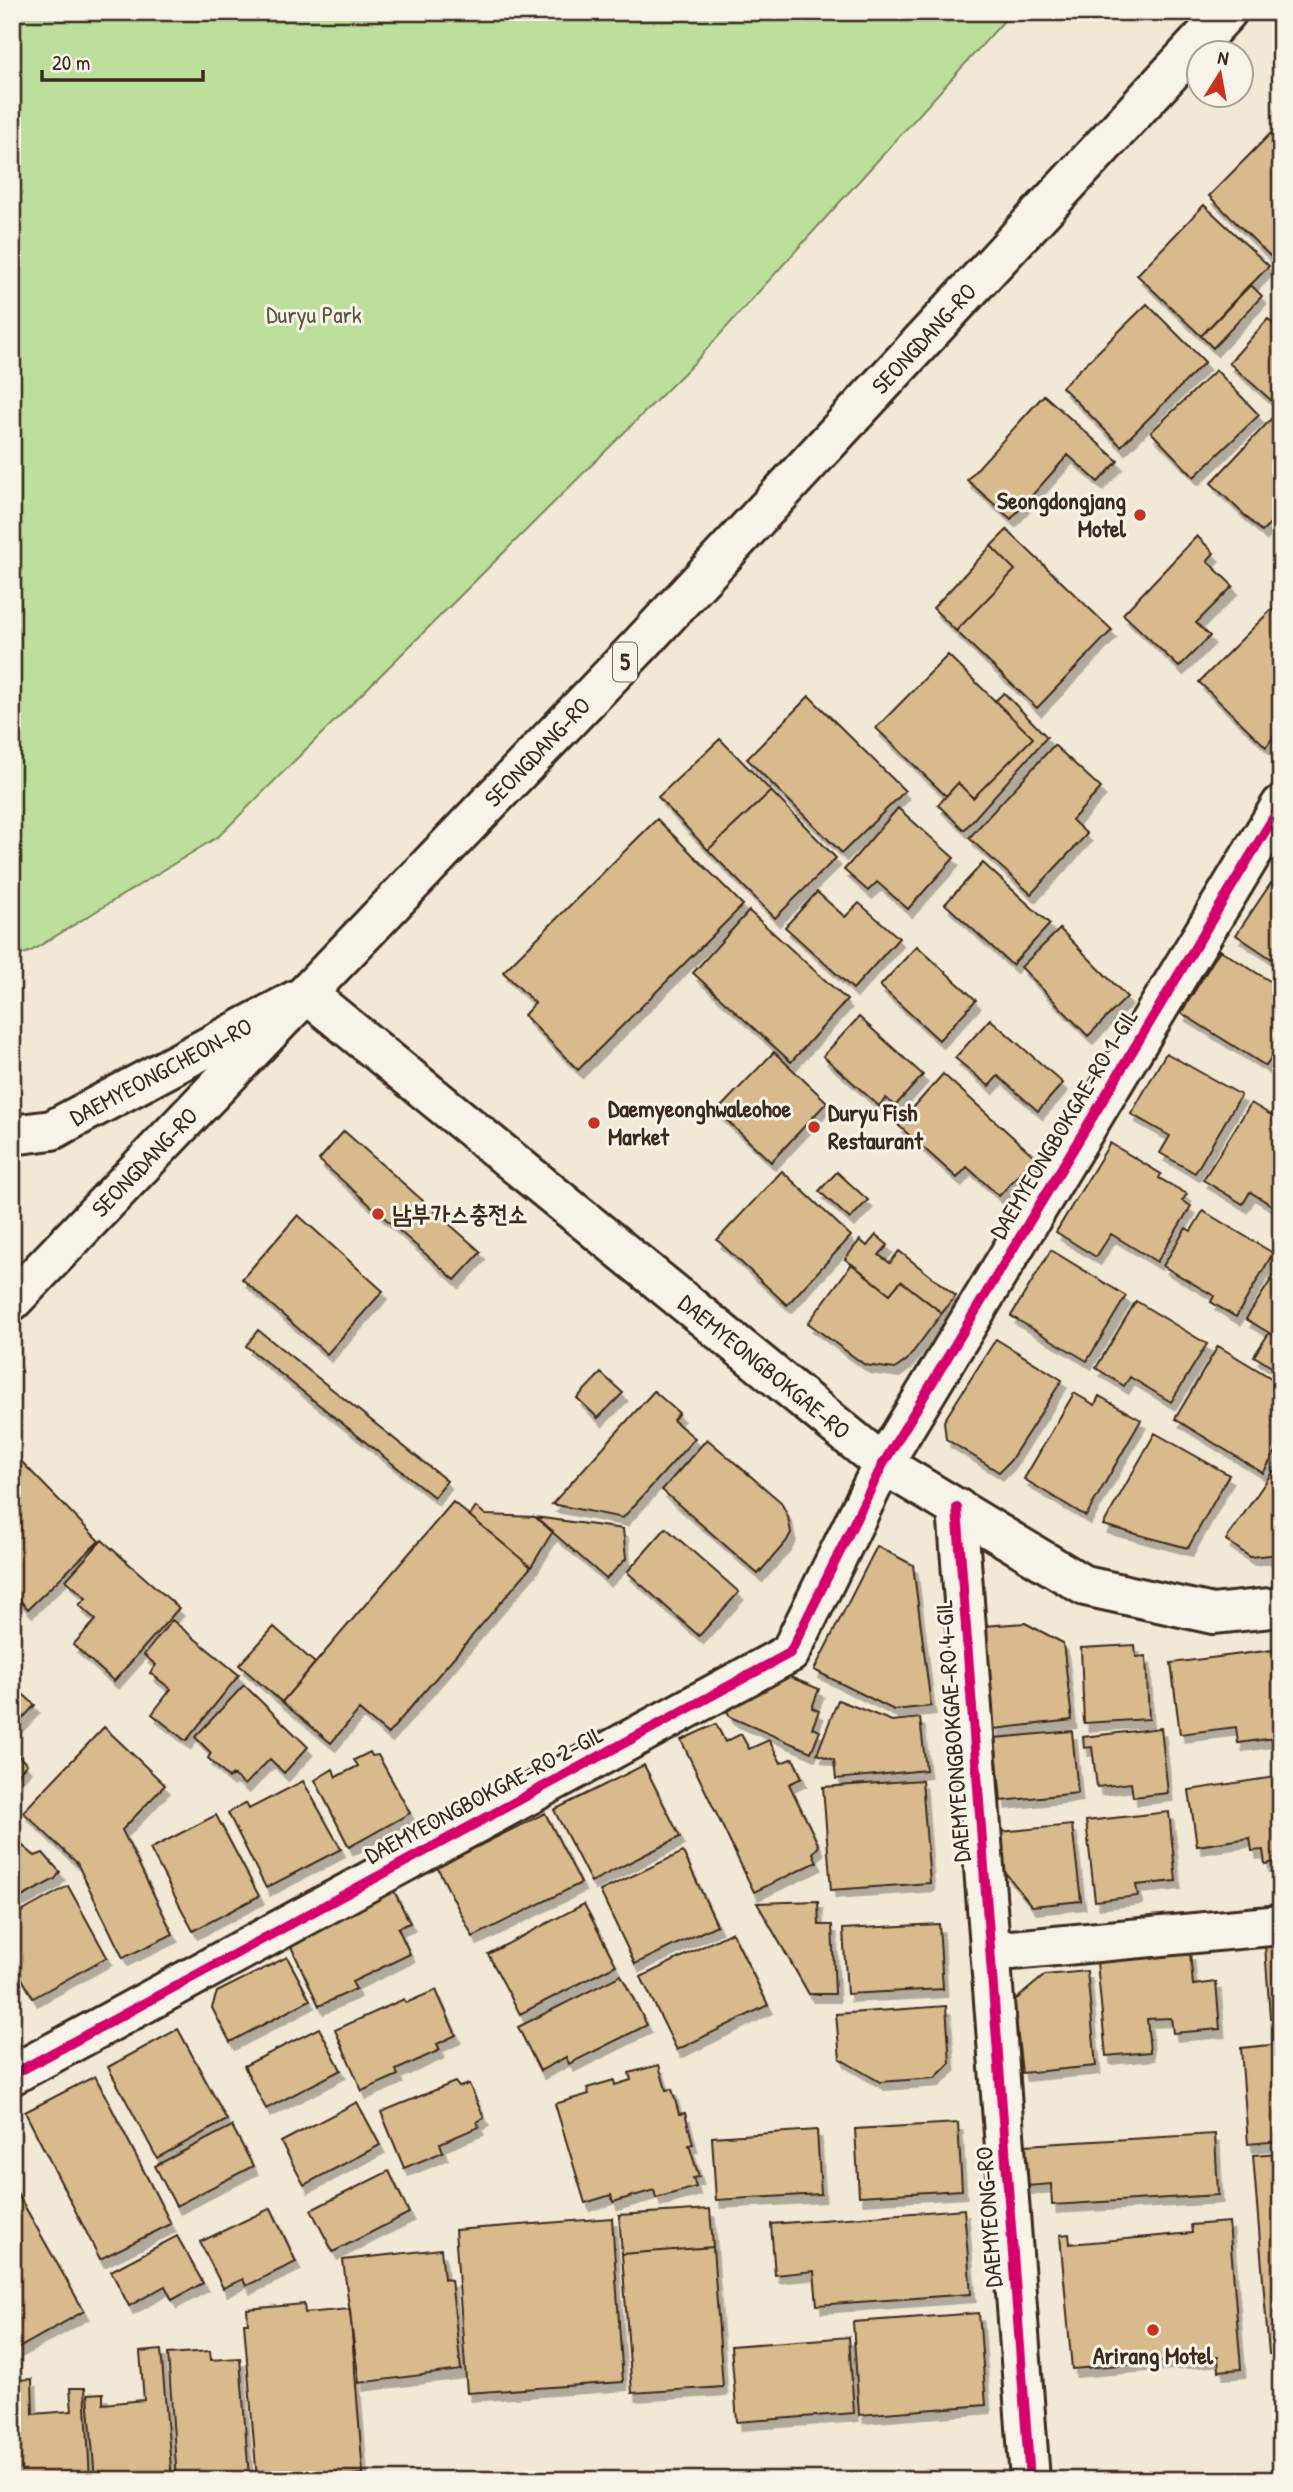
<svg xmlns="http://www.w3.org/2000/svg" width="1293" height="2492" font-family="'Patrick Hand','Poor Story',sans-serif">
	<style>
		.green { fill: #bce09b; stroke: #7c855c; stroke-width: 2 }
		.building { fill: #d9ba8c; stroke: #3b2a1e; stroke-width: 2; filter: url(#shadow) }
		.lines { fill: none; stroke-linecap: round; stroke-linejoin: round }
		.minor-casing { stroke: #3b2a1e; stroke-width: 44 }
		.tertiary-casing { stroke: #3b2a1e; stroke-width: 44 }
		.secondary-casing { stroke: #3b2a1e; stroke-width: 44 }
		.primary-casing { stroke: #3b2a1e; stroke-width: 44 }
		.minor { stroke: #f7f3e8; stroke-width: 38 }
		.tertiary { stroke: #f7f3e8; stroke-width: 38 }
		.secondary { stroke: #f7f3e8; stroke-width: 38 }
		.primary { stroke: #f7f3e8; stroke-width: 38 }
		.cycleway-casing { stroke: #f7f3e8; stroke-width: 15 }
		.cycleway { stroke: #d6006c; stroke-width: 10 }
		.poi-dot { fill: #c8321e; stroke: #f7f3e8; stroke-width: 2.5 }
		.labels { text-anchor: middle; stroke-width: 6; stroke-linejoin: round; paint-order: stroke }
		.shield { fill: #f7f3e8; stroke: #73665b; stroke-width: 2 }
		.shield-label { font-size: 23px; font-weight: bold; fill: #3b2a1e }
		.park-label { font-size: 24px; fill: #5b583d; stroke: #f7f3e8 }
		.street-label { font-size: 24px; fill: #3b2a1e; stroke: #f7f3e8 }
		.poi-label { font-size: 24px; font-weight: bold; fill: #3b2a1e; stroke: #f7f3e8; text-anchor: start }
	</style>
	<defs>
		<filter id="shadow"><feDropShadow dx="4.5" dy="8" stdDeviation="0" flood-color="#0004"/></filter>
	</defs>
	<rect width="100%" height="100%" fill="#f1e8d6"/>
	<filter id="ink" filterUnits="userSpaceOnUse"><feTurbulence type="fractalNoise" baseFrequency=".0143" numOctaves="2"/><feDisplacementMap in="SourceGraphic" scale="14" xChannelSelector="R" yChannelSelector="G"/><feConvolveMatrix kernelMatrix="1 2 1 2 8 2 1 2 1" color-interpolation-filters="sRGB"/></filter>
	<g filter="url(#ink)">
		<path class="green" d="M 12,12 L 1012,12 L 696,361 L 219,836 L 31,951 L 12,959 Z"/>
		<path class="building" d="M 1271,133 L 1281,143 L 1281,246 L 1270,256 L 1209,196 Z
			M 1204,205 L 1269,266 L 1201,336 L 1137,275 Z
			M 1250,284 L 1262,296 L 1213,348 L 1201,336 Z
			M 1147,304 L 1205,362 L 1121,446 L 1062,387 Z
			M 1268,319 L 1276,326 L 1281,320 L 1281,409 L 1229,363 Z
			M 1216,370 L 1259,415 L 1194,477 L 1151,432 Z
			M 1044,395 L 1118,461 L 1098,482 L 1068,455 L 1011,519 L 967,480 Z
			M 1273,417 L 1281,425 L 1281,513 L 1262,532 L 1211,483 Z
			M 1007,530 L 1112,630 L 1037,708 L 956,631 L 1015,570 L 991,546 Z
			M 1197,536 L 1214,553 L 1207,561 L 1233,586 L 1196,623 L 1210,636 L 1179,667 L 1123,614 Z
			M 991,546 L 1015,570 L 956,631 L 933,608 Z
			M 1272,609 L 1281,619 L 1281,726 L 1266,747 L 1199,682 Z
			M 948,655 L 1033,738 L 973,798 L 958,783 L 946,796 L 876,728 Z
			M 1004,693 L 1047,737 L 964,830 L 938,805 L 958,783 L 973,798 L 1033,738 L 995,701 Z
			M 809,696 L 905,791 L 842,853 L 747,759 Z
			M 720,739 L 771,791 L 708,850 L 658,797 Z
			M 1054,745 L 1101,788 L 1072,820 L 1087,834 L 1031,894 L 969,838 Z
			M 771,791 L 836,858 L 775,918 L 708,850 Z
			M 898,808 L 954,858 L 908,909 L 877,882 L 868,891 L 844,870 Z
			M 657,819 L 743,905 L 578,1070 L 524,1015 L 535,1003 L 503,972 Z
			M 983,863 L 1050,924 L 1012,965 L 945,904 Z
			M 1281,864 L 1281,879 L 1274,875 Z
			M 1271,883 L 1281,889 L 1279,964 L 1236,935 Z
			M 817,892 L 845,917 L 859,903 L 899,938 L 853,989 L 785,927 Z
			M 749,911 L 847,1000 L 791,1062 L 693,973 Z
			M 1060,929 L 1127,997 L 1088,1036 L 1021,967 Z
			M 917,946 L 976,1000 L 939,1040 L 880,986 Z
			M 1220,950 L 1281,988 L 1281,1042 L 1266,1066 L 1181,1013 Z
			M 859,1017 L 923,1075 L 895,1106 L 886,1098 L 879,1106 L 823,1056 Z
			M 990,1019 L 1063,1083 L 1038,1111 L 998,1076 L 989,1086 L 955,1058 Z
			M 774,1052 L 827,1102 L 771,1162 L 717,1111 Z
			M 1166,1053 L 1241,1095 L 1195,1173 L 1160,1153 L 1170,1136 L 1131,1114 Z
			M 943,1074 L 1035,1157 L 999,1196 L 967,1167 L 957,1178 L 898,1125 Z
			M 1251,1103 L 1281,1121 L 1281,1211 L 1250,1192 L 1243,1204 L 1203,1180 Z
			M 344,1131 L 481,1252 L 455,1280 L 319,1160 Z
			M 1110,1143 L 1161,1174 L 1159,1178 L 1187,1194 L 1182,1201 L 1191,1206 L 1157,1262 L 1111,1234 L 1096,1257 L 1056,1232 Z
			M 782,1171 L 851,1236 L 787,1305 L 717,1240 Z
			M 837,1172 L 868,1200 L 850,1219 L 819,1191 Z
			M 1203,1211 L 1273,1253 L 1236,1317 L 1211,1302 L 1214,1296 L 1163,1266 L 1186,1228 L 1191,1231 Z
			M 298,1215 L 383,1291 L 327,1354 L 242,1279 Z
			M 876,1235 L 888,1245 L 879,1255 L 890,1263 L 899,1251 L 956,1296 L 942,1313 L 901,1281 L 890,1294 L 845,1259 L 860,1240 L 867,1246 Z
			M 1051,1250 L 1126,1296 L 1087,1361 L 1011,1316 Z
			M 852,1264 L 890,1294 L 901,1281 L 942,1313 L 907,1360 L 895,1369 L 865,1365 L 808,1323 Z
			M 1281,1264 L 1281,1340 L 1246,1319 Z
			M 1136,1301 L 1207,1344 L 1171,1402 L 1130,1377 L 1124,1386 L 1096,1368 Z
			M 258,1330 L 447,1481 L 434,1497 L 246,1346 Z
			M 1269,1333 L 1281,1340 L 1281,1373 L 1254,1356 Z
			M 996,1339 L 1062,1380 L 1010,1461 L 999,1472 L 946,1439 L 944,1421 Z
			M 1218,1346 L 1281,1384 L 1281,1443 L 1263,1473 L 1175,1419 Z
			M 601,1373 L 623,1393 L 598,1418 L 577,1398 Z
			M 654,1391 L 679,1413 L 673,1420 L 695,1438 L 623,1518 L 552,1504 Z
			M 1074,1393 L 1095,1405 L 1099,1396 L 1141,1420 L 1086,1516 L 1024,1479 Z
			M 1155,1433 L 1229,1475 L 1188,1548 L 1103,1525 Z
			M 707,1439 L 781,1502 L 788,1517 L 791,1533 L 786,1542 L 758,1574 L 662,1490 Z
			M 16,1456 L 99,1541 L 28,1609 L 12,1592 L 12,1460 Z
			M 1273,1471 L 1281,1476 L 1281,1554 L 1250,1557 L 1226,1540 Z
			M 453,1502 L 531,1567 L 388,1734 L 359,1710 L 331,1743 L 282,1702 Z
			M 476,1507 L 486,1515 L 535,1517 L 553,1531 L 531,1567 L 470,1516 Z
			M 535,1517 L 623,1529 L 626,1559 L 606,1579 Z
			M 666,1528 L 739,1592 L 699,1636 L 627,1572 Z
			M 102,1540 L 179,1608 L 114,1681 L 73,1645 L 96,1620 L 79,1605 L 86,1598 L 66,1580 Z
			M 877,1546 L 913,1565 L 931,1706 L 894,1710 L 814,1670 Z
			M 172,1620 L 239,1675 L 186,1741 L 152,1714 L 171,1689 L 150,1673 L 156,1665 L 144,1655 Z
			M 1025,1623 L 1063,1643 L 1072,1720 L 994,1729 L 983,1626 Z
			M 274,1627 L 315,1663 L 282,1702 L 239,1665 Z
			M 1135,1645 L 1136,1657 L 1146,1656 L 1149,1719 L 1084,1723 L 1081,1648 Z
			M 1281,1649 L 1281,1737 L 1238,1743 L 1236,1727 L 1180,1734 L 1171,1663 Z
			M 778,1672 L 819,1689 L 812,1708 L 819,1711 L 812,1728 L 820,1731 L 811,1752 L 730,1717 L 724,1705 Z
			M 12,1684 L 35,1705 L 12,1730 Z
			M 244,1685 L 308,1747 L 284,1773 L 270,1759 L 245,1785 L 233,1775 L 229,1778 L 208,1758 L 211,1753 L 195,1737 Z
			M 838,1700 L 892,1721 L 920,1718 L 926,1770 L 836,1779 L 834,1760 L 817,1754 Z
			M 716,1724 L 725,1742 L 741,1734 L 749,1749 L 769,1740 L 781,1763 L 793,1758 L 802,1778 L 789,1784 L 819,1846 L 813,1853 L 817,1862 L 754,1892 L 681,1740 Z
			M 104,1727 L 165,1785 L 122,1830 L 173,1934 L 123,1958 L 77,1863 L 23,1812 Z
			M 1161,1728 L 1168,1793 L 1133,1797 L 1131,1783 L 1097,1787 L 1092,1747 L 1084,1748 L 1083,1737 Z
			M 1072,1731 L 1078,1793 L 1001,1801 L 995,1738 Z
			M 12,1750 L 27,1764 L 12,1780 Z
			M 370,1752 L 372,1756 L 378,1755 L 410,1813 L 349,1847 L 315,1780 L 333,1769 L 336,1777 L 358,1766 L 354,1760 Z
			M 644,1765 L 680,1837 L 591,1882 L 554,1810 Z
			M 1281,1776 L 1281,1861 L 1265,1864 L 1263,1850 L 1252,1851 L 1250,1838 L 1197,1846 L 1189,1790 Z
			M 922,1780 L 930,1883 L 831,1890 L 823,1787 Z
			M 303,1781 L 341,1849 L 266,1888 L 228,1813 L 246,1803 L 249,1809 Z
			M 1169,1812 L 1176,1881 L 1136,1885 L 1138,1896 L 1095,1901 L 1086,1821 Z
			M 545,1813 L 581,1883 L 473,1937 L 437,1867 Z
			M 216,1815 L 259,1896 L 193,1931 L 150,1849 Z
			M 1072,1825 L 1081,1901 L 1032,1906 L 1004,1871 L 1000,1832 Z
			M 12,1837 L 35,1856 L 43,1853 L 60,1872 L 55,1879 L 20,1898 L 12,1892 Z
			M 683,1852 L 717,1925 L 635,1964 L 600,1891 Z
			M 68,1886 L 107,1957 L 33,1998 L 12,1961 L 12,1917 Z
			M 392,1887 L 410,1923 L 398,1928 L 410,1954 L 352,1982 L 356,1989 L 319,2006 L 286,1936 Z
			M 818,1901 L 819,1925 L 832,1925 L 835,1994 L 809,1994 L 757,1903 Z
			M 584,1904 L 616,1965 L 520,2014 L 488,1954 Z
			M 939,1924 L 943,1989 L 847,1994 L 843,1929 Z
			M 732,1932 L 768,2005 L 677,2050 L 641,1977 Z
			M 1281,1945 L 1281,2017 L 1270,2018 L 1265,1946 Z
			M 1190,1952 L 1193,1985 L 1216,1982 L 1220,2029 L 1173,2033 L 1171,2018 L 1147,2019 L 1150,2052 L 1106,2056 L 1097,1962 Z
			M 287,1957 L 310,2000 L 230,2042 L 212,2008 L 217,1992 Z
			M 1087,1971 L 1096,2066 L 1022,2073 L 1014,2001 L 1045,1975 Z
			M 621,1975 L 647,2025 L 569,2064 L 566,2057 L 540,2071 L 518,2027 Z
			M 436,1990 L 456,2035 L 437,2044 L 440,2050 L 396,2070 L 398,2075 L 362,2091 L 335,2030 L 404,1999 L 406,2003 Z
			M 946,2006 L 950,2063 L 935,2078 L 880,2082 L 840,2059 L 836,2014 Z
			M 319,2028 L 341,2070 L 266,2109 L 244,2066 Z
			M 178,2029 L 227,2120 L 157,2158 L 108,2067 Z
			M 1281,2044 L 1281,2141 L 1248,2144 L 1241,2048 Z
			M 659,2065 L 666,2090 L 672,2089 L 679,2114 L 685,2113 L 693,2144 L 689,2145 L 699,2177 L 693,2178 L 696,2187 L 656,2198 L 654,2190 L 613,2202 L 611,2195 L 585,2203 L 555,2104 L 589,2094 L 587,2088 L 614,2080 L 615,2085 L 631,2080 L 629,2073 Z
			M 95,2076 L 171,2224 L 100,2259 L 25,2112 Z
			M 455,2082 L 459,2087 L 469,2084 L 484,2118 L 477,2122 L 479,2127 L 440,2143 L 443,2152 L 404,2168 L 381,2112 Z
			M 357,2102 L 380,2145 L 304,2185 L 281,2142 Z
			M 958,2123 L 962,2190 L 859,2196 L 855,2129 Z
			M 232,2126 L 253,2166 L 176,2206 L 155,2166 Z
			M 817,2130 L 821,2194 L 716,2200 L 712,2137 Z
			M 1215,2134 L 1218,2195 L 1052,2205 L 1051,2184 L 1027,2186 L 1025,2145 Z
			M 1281,2153 L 1281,2353 L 1269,2354 L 1253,2155 Z
			M 389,2171 L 409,2213 L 333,2252 L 311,2210 Z
			M 12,2184 L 84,2311 L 15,2350 L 12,2344 Z
			M 271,2208 L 296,2262 L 246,2286 L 243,2279 L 223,2288 L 200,2242 Z
			M 710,2209 L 713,2247 L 622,2254 L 619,2215 Z
			M 964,2209 L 971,2294 L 817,2305 L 814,2271 L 775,2275 L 771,2224 Z
			M 612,2218 L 623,2382 L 467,2393 L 455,2230 Z
			M 1229,2222 L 1241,2369 L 1219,2371 L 1218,2357 L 1072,2369 L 1060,2235 L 1069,2234 L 1070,2244 L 1192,2233 L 1191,2225 Z
			M 177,2236 L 203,2283 L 172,2300 L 165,2286 L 129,2306 L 111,2271 Z
			M 713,2247 L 723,2387 L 632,2393 L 622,2254 Z
			M 441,2249 L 444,2279 L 451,2280 L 461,2370 L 359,2383 L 343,2260 Z
			M 304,2304 L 305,2313 L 350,2309 L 363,2474 L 294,2480 L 257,2480 L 244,2323 L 248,2323 L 247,2309 Z
			M 979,2313 L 986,2405 L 859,2415 L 853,2322 Z
			M 849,2337 L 854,2413 L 737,2422 L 731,2346 Z
			M 161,2350 L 172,2480 L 95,2480 L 88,2394 L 103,2393 L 103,2404 L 144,2400 L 140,2352 Z
			M 210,2351 L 211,2360 L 240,2358 L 249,2478 L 177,2480 L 168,2354 Z
			M 12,2373 L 15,2373 L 15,2380 L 32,2379 L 33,2414 L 72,2411 L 70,2388 L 85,2388 L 90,2480 L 12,2480 Z"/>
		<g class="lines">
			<g class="minor-casing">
				<path id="minor" d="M 957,1508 L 1030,2480
					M 990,1952 L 1281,1925
					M 12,2075 L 790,1653 L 883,1464 L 1281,805"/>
			</g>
			<g class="tertiary-casing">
				<g id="tertiary">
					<path id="s1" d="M 12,1135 L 52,1130 L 296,1000"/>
				</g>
			</g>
			<g class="secondary-casing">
				<g id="secondary">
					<path id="s2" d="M 307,994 L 883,1464 L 1085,1586 L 1213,1614 L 1281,1607"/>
				</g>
			</g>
			<g class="primary-casing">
				<g id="primary">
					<path id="s3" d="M 12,1301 L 642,643 L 1227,12"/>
				</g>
			</g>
			<use href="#minor" class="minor"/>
			<use href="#tertiary" class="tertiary"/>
			<use href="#secondary" class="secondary"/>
			<use href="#primary" class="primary"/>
			<g class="cycleway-casing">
				<path id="cycleway" d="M 957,1508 L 1030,2480
					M 12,2075 L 790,1653 L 883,1464 L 1281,805"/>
			</g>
			<use href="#cycleway" class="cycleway"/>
		</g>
	</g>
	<g class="poi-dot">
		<circle cx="1140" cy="515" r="7"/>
		<circle cx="594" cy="1123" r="7"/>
		<circle cx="814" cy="1127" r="7"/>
		<circle cx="378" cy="1214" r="7"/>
		<circle cx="1153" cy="2330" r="7"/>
	</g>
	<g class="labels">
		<rect class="shield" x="613" y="642.5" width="24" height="39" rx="5"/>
		<g class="shield-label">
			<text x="625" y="670">5</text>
		</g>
		<g class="park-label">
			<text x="314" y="323">Duryu Park</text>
		</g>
		<g class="street-label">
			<text dy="8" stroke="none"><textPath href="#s3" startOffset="1326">SEONGDANG-RO</textPath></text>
			<text dy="8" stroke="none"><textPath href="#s3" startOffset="760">SEONGDANG-RO</textPath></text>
			<text dy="8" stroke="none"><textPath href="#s1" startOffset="164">DAEMYEONGCHEON-RO</textPath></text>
			<text transform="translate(1064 1124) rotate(-59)" y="8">DAEMYEONGBOKGAE-RO 1-GIL</text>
			<text dy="8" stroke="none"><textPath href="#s3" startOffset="192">SEONGDANG-RO</textPath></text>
			<text dy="8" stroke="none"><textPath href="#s2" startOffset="590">DAEMYEONGBOKGAE-RO</textPath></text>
			<text transform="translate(953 1731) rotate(-94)" y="8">DAEMYEONGBOKGAE-RO 4-GIL</text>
			<text transform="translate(484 1795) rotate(-28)" y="8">DAEMYEONGBOKGAE-RO 2-GIL</text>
			<text transform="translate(989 2217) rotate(-94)" y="8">DAEMYEONG-RO</text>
		</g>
		<g class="poi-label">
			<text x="1126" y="509" text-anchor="end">Seongdongjang<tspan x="1126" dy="28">Motel</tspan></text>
			<text x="608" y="1117">Daemyeonghwaleohoe<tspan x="608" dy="28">Market</tspan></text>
			<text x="828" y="1121">Duryu Fish<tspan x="828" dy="28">Restaurant</tspan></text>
			<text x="392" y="1222">남부가스충전소</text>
			<text x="1153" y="2364" text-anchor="middle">Arirang Motel</text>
		</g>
	</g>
	<rect width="1293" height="2492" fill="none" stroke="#f7f3e8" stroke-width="42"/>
	<rect x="21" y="21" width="1251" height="2450" fill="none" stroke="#3b2a1e" stroke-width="2.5" filter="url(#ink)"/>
	<g transform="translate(1220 74) rotate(11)"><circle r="33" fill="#f7f3e8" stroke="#aca397" stroke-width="2"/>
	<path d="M0-5L12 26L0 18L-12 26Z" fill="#c8321e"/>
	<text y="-10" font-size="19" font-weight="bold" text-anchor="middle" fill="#3b2a1e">N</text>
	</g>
	<path d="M42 70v10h161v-10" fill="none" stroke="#3b2a1e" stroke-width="3.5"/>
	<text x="52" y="70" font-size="21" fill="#3b2a1e" stroke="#f7f3e8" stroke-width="5" paint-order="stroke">20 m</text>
</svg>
